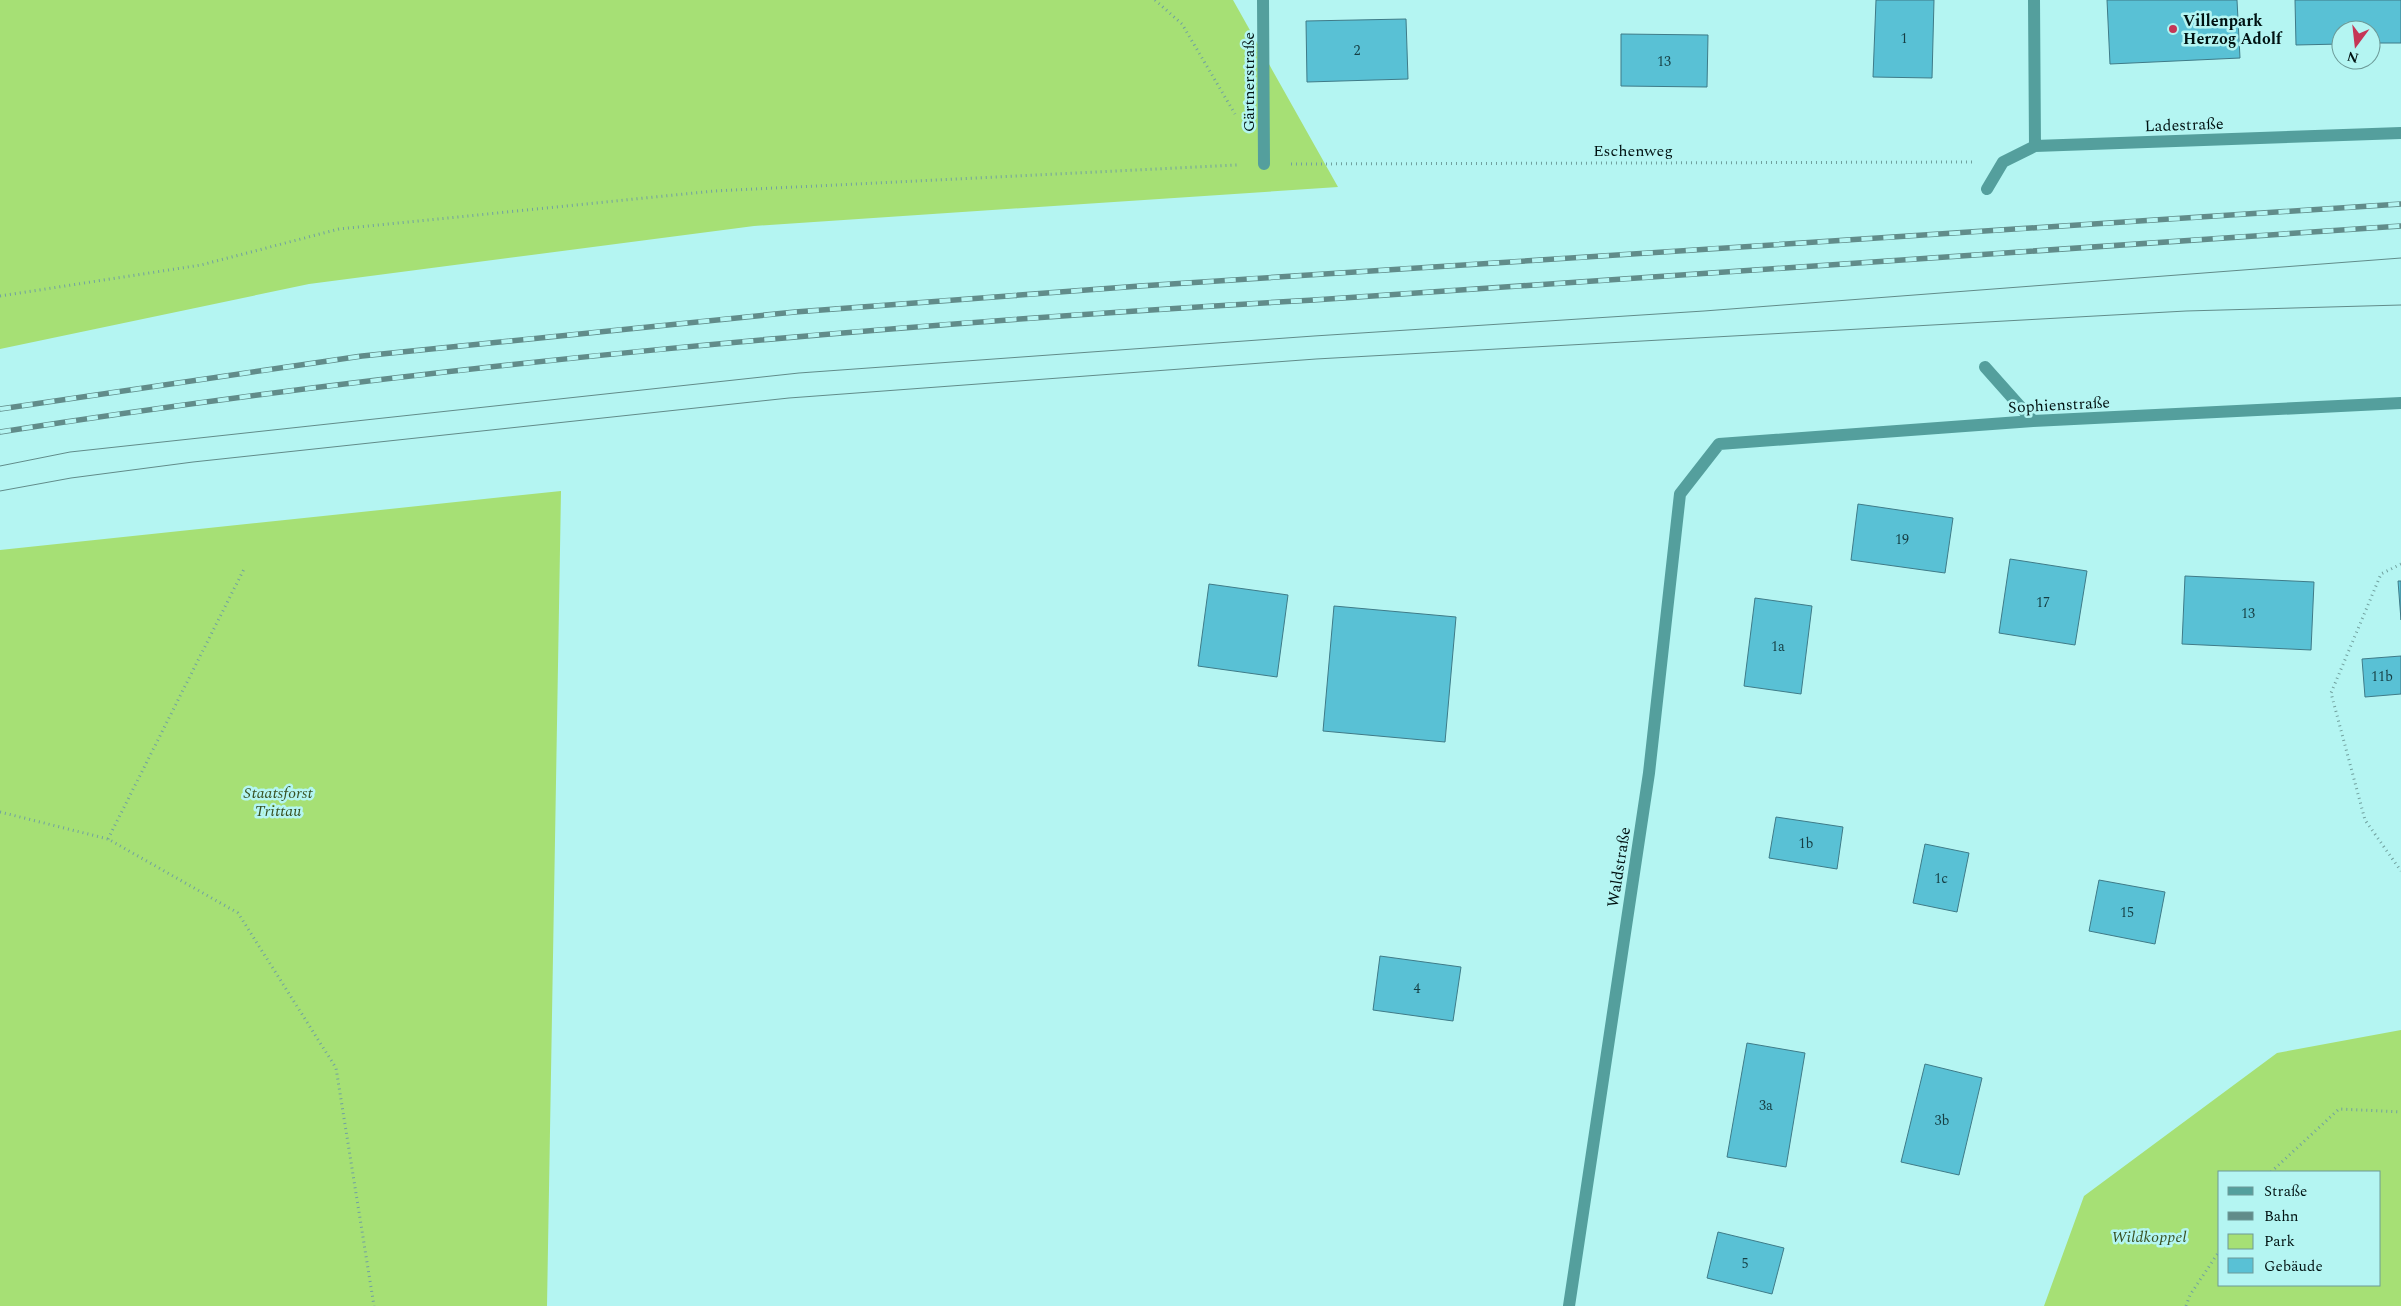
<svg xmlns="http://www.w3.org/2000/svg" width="2401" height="1306" font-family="Spectral,serif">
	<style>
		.green { fill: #a6e075; fill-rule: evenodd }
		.building { fill: #59c1d5; stroke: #3f7b88 }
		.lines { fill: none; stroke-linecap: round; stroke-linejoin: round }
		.path { stroke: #71a19f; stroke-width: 3; stroke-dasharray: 1 4; stroke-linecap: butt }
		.minor { stroke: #549f9d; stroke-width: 12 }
		.tram { stroke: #618c8a; stroke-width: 1 }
		.rail-casing { stroke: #618c8a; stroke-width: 5.5 }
		.rail { stroke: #b4f5f2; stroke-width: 4; stroke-dasharray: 11; stroke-linecap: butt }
		.poi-dot { fill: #c53656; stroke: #b4f5f2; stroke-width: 2 }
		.labels { text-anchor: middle; stroke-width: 5; stroke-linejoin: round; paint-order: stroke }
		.number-label { font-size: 14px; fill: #163e43 }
		.poi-label { font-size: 16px; font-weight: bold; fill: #001212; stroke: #b4f5f2; text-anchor: start }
		.street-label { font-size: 16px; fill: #001212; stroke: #b4f5f2 }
		.park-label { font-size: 16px; font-style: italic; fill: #385122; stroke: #b4f5f2 }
	</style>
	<rect width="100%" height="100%" fill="#b4f5f2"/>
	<path class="green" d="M 0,0 L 1233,0 L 1338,187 L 754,226 L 309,284 L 0,349 Z
		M 561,491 L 547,1306 L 0,1306 L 0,550 Z
		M 2401,1030 L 2401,1306 L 2044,1306 L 2084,1196 L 2277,1053 ZM 2380,1172 L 2380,1285 L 2220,1285 L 2220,1172 Z"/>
	<path class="building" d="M 1876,0 L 1934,0 L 1932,78 L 1873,77 Z
		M 2107,0 L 2237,0 L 2240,58 L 2110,64 Z
		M 2295,0 L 2401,0 L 2401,43 L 2371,43 L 2371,30 L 2341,30 L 2341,44 L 2296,45 Z
		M 1406,19 L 1408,79 L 1307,82 L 1306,21 Z
		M 1621,34 L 1708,35 L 1707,87 L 1621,86 Z
		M 1858,504 L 1953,518 L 1945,573 L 1851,560 Z
		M 2010,559 L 2087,571 L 2075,645 L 1999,633 Z
		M 2185,576 L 2314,582 L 2311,650 L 2182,644 Z
		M 2398,581 L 2401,581 L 2401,620 Z
		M 1209,584 L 1288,595 L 1277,677 L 1198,666 Z
		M 1755,598 L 1812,606 L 1801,694 L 1744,686 Z
		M 1334,606 L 1456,617 L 1445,742 L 1323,731 Z
		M 2401,656 L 2401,694 L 2365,697 L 2362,659 Z
		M 1776,817 L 1843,827 L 1837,869 L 1769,858 Z
		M 1925,844 L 1969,853 L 1957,912 L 1913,903 Z
		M 2099,880 L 2165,892 L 2155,944 L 2089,931 Z
		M 1380,956 L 1461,967 L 1453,1021 L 1373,1010 Z
		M 1747,1043 L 1805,1053 L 1786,1167 L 1727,1157 Z
		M 1925,1064 L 1982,1078 L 1959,1175 L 1901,1162 Z
		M 1718,1232 L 1784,1248 L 1772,1294 L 1707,1278 Z"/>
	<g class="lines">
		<path class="path" d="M 1155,0 L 1182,24 L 1235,114
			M 1291,164 L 1972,162
			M 0,296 L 201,265 L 339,229 L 714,191 L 1237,165
			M 2401,564 L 2381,574 L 2331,693 L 2365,820 L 2401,871
			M 0,812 L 108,839 L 238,913 L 336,1068 L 374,1306
			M 108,839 L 244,569
			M 2271,1172 L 2339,1109 L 2401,1112
			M 2186,1306 L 2190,1295 L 2220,1250"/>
		<path class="minor" d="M 1263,0 L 1264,164
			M 2034,0 L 2035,146
			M 1987,189 L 2003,162 L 2035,146 L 2401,133
			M 1985,367 L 2033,421
			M 1569,1306 L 1649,773 L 1680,494 L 1719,444 L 2033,421 L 2401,403"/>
		<path class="tram" d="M 0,466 L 70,452 L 799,373 L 1314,336 L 1704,311 L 2401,258
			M 0,491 L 71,478 L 193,462 L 789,398 L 1316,359 L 2186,311 L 2401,305"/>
		<g class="rail-casing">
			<path id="rail" d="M 0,409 L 362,356 L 795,312 L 1140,286 L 2401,204
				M 0,432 C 435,364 874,325 1314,300 L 2401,226"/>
		</g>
		<use href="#rail" class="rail"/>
	</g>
	<circle class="poi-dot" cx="2173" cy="29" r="5"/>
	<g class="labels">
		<g class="number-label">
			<text x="1904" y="43">1</text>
			<text x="1357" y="55">2</text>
			<text x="1664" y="66">13</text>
			<text x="1902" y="544">19</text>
			<text x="2043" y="607">17</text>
			<text x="2248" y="618">13</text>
			<text x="1778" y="651">1a</text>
			<text x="2382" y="681">11b</text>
			<text x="1806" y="848">1b</text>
			<text x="1941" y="883">1c</text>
			<text x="2127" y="917">15</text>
			<text x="1417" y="993">4</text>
			<text x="1766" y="1110">3a</text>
			<text x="1942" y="1125">3b</text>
			<text x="1745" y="1268">5</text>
		</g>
		<g class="poi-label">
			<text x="2183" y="26">Villenpark<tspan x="2183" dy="18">Herzog Adolf</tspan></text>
		</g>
		<g class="street-label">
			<text transform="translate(1248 82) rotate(-90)" y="6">Gärtnerstraße</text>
			<text transform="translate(2184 124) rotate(-2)" y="6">Ladestraße</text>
			<text x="1633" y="156">Eschenweg</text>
			<text transform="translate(2059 404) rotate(-3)" y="6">Sophienstraße</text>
			<text transform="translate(1618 867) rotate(-81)" y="6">Waldstraße</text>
		</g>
		<g class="park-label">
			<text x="278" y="798">Staatsforst<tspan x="278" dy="18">Trittau</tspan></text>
			<text x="2149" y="1242">Wildkoppel</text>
		</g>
	</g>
	<rect x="2218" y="1171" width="162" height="115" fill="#b4f5f2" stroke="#6c9a98"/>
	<rect x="2228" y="1187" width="25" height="8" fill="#549f9d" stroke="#6c9a98"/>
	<text x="2264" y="1196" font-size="15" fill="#001212">Straße</text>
	<rect x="2228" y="1212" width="25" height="8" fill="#618c8a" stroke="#6c9a98"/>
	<text x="2264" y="1221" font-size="15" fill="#001212">Bahn</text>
	<rect x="2228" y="1234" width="25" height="15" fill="#a6e075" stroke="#6c9a98"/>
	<text x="2264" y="1246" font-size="15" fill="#001212">Park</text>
	<rect x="2228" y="1258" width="25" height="15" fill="#59c1d5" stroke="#6c9a98"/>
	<text x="2264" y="1271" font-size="15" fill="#001212">Gebäude</text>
	<g transform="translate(2356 45) rotate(195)"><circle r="24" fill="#b4f5f2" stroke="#6c9a98"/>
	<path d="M0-4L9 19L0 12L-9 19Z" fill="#c53656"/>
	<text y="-8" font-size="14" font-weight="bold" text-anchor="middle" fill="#001212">N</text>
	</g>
</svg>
